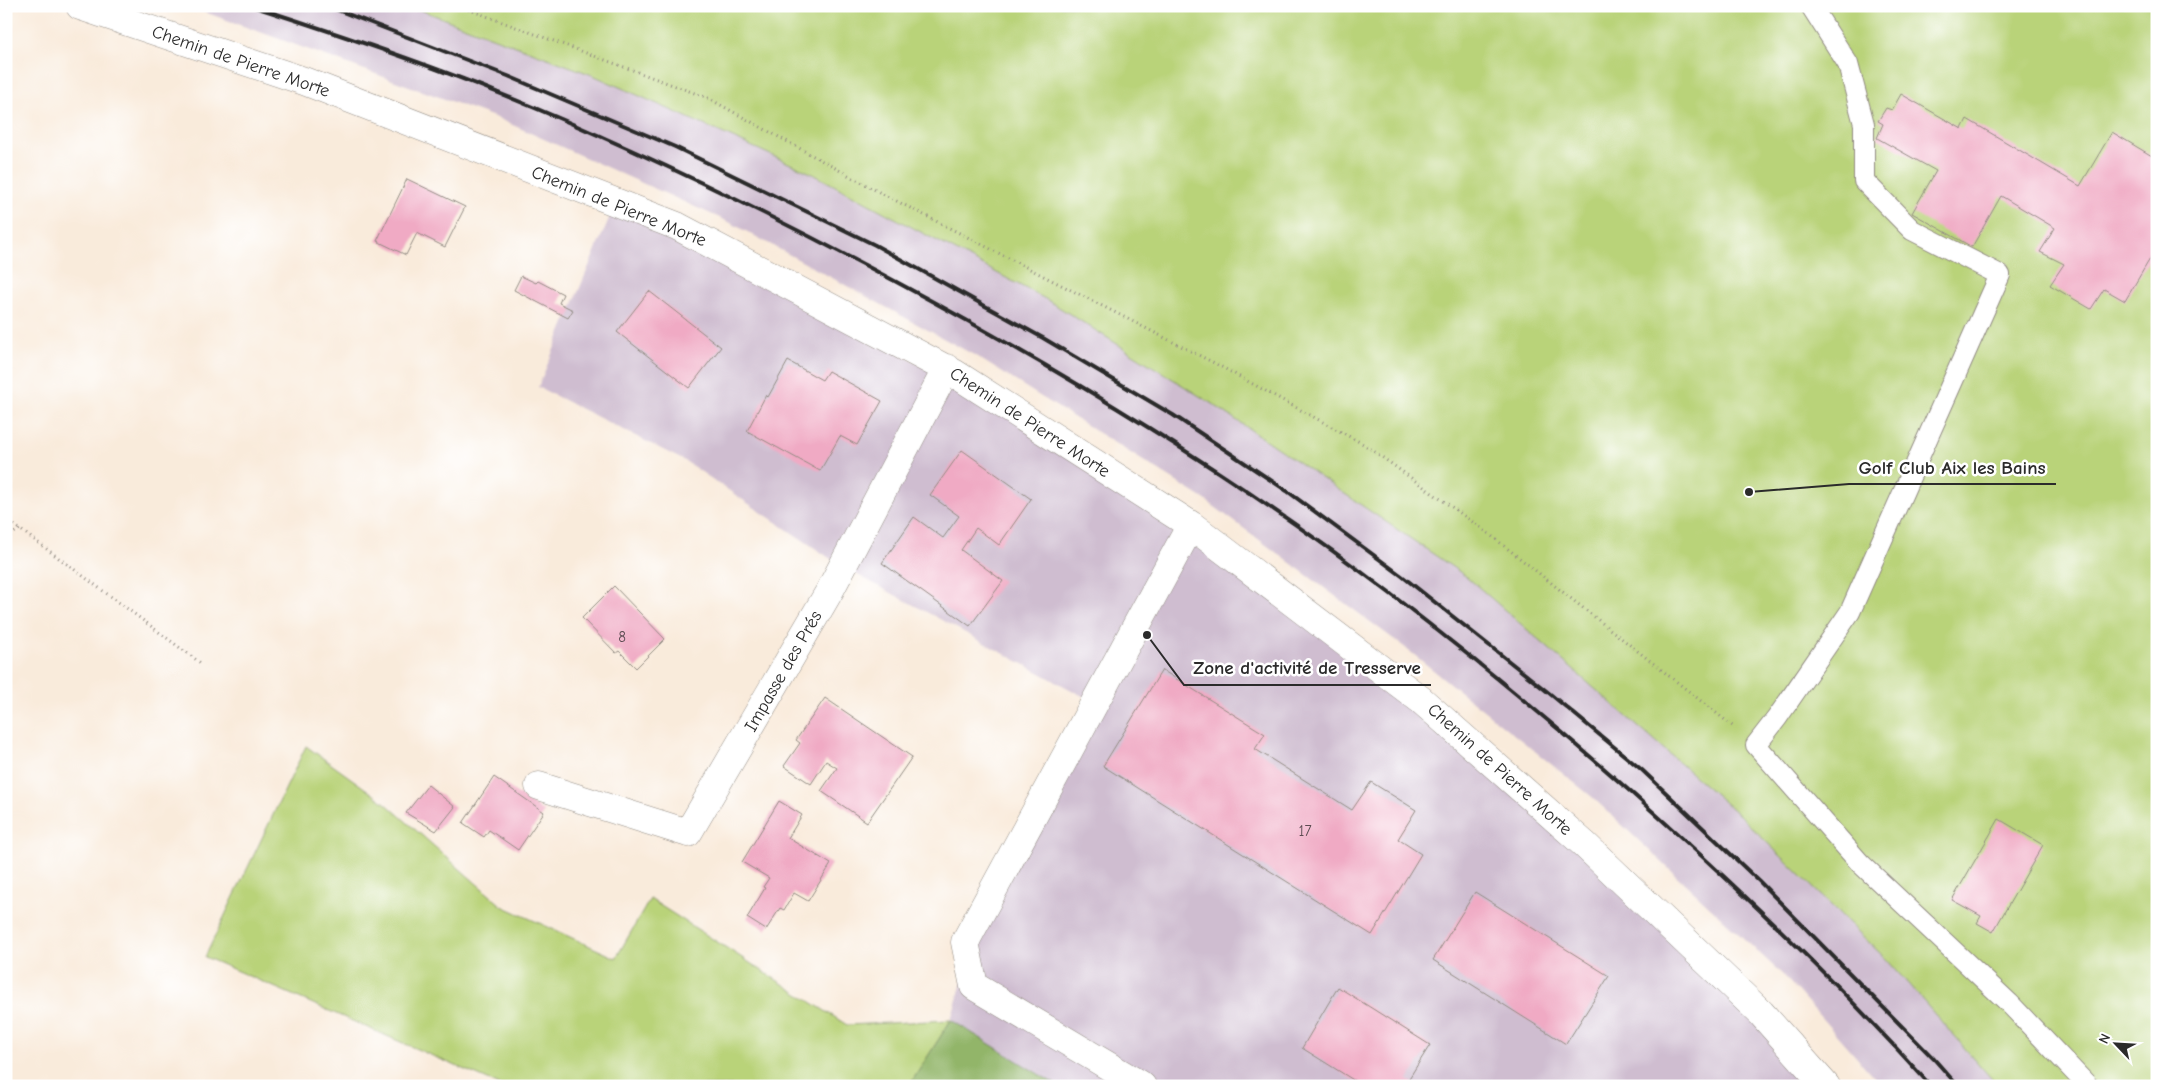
<svg xmlns="http://www.w3.org/2000/svg" width="2163" height="1092" font-family="'Comic Neue',sans-serif">
	<style>
		.industrial { fill: #cfbdd0 }
		.green { fill: #b9d379; stroke: #727f52 }
		.forest { fill: #92b569; stroke: #5e704a }
		.building { fill: #f0aac4 }
		.lines { fill: none; stroke-linecap: round; stroke-linejoin: round }
		.lane-casing { stroke: #928b83; stroke-width: 22 }
		.street-casing { stroke: #928b83; stroke-width: 29 }
		.path { stroke: #928b83; stroke-width: 3; stroke-dasharray: 1 4; stroke-linecap: butt }
		.lane { stroke: #fff; stroke-width: 20 }
		.street { stroke: #fff; stroke-width: 28 }
		.rail { stroke: #2b2b2b; stroke-width: 4 }
		.labels { text-anchor: middle; stroke-width: 5; stroke-linejoin: round; paint-order: stroke }
		.number-label { font-size: 15px; fill: #5c4b51 }
		.street-label { font-size: 18px; fill: #2b2b2b; stroke: #fff }
		.leader { fill: none; stroke: #2b2b2b; stroke-width: 2 }
		.callout-dot { fill: #2b2b2b; stroke: #fff; stroke-width: 2 }
		.callout-label { font-size: 19px; text-anchor: middle; font-weight: bold; fill: #2b2b2b; stroke: #fff; stroke-width: 5; stroke-linejoin: round; paint-order: stroke }
	</style>
	<rect width="100%" height="100%" fill="#fff"/>
	<filter id="ink" filterUnits="userSpaceOnUse"><feTurbulence type="fractalNoise" baseFrequency=".02" numOctaves="2"/><feDisplacementMap in="SourceGraphic" scale="10" xChannelSelector="R" yChannelSelector="G"/><feConvolveMatrix kernelMatrix="1 2 1 2 8 2 1 2 1" color-interpolation-filters="sRGB"/></filter>
	<filter id="wash" filterUnits="userSpaceOnUse"><feTurbulence type="fractalNoise" baseFrequency=".0096" numOctaves="4" result="noise"/><feDisplacementMap in="SourceGraphic" scale="20" xChannelSelector="R" yChannelSelector="G"/><feGaussianBlur stdDeviation="1.12" result="paint"/><feColorMatrix in="noise" values="0 0 0 0 0 0 0 0 0 0 0 0 0 0 0 0 0 1.4 0 .05"/><feComposite in="paint" operator="in"/></filter>
	<g filter="url(#wash)">
		<rect width="100%" height="100%" fill="#f9ebdb"/>
		<path class="industrial" d="M 188,6 L 410,6 L 595,76 L 813,174 L 1049,301 L 1217,407 L 1467,577 L 1738,814 L 1888,961 L 1998,1086 L 1882,1086 L 1785,977 L 1591,796 L 1403,646 L 1204,499 L 974,355 L 731,223 L 497,118 Z
			M 616,202 L 941,375 L 1191,525 L 1584,844 L 1824,1086 L 1058,1086 L 951,1020 L 985,905 L 1094,702 L 843,567 L 685,461 L 538,387 Z"/>
		<path class="green" d="M 410,6 L 2157,6 L 2157,1086 L 1998,1086 L 1888,961 L 1738,814 L 1467,577 L 1217,407 L 1049,301 L 813,174 L 595,76 Z
			M 306,746 L 384,802 L 502,906 L 616,958 L 650,899 L 847,1025 L 951,1020 L 909,1086 L 502,1086 L 205,957 Z"/>
		<path class="forest" d="M 951,1020 L 1058,1086 L 909,1086 Z"/>
		<g id="blocks">
			<path class="building" d="M 1901,94 L 1962,129 L 1967,119 L 2080,186 L 2112,132 L 2157,159 L 2157,247 L 2125,301 L 2104,289 L 2091,309 L 2050,285 L 2064,264 L 2040,252 L 2055,228 L 2001,196 L 1972,247 L 1912,213 L 1936,171 L 1877,138 L 1883,124 L 1878,121 L 1886,108 L 1892,110 Z
				M 407,179 L 465,207 L 445,247 L 417,233 L 406,255 L 377,241 Z
				M 521,276 L 536,283 L 538,281 L 563,294 L 559,303 L 573,310 L 568,318 L 514,290 Z
				M 649,291 L 721,347 L 689,388 L 617,332 Z
				M 788,361 L 822,380 L 828,371 L 882,401 L 857,445 L 840,436 L 820,471 L 747,431 L 766,395 L 768,397 Z
				M 962,450 L 1031,499 L 999,545 L 976,528 L 961,550 L 1003,581 L 970,626 L 882,563 L 914,517 L 943,538 L 959,516 L 930,495 Z
				M 614,586 L 665,639 L 636,668 L 619,651 L 616,653 L 582,618 Z
				M 1162,670 L 1265,734 L 1255,749 L 1352,810 L 1371,782 L 1416,810 L 1398,839 L 1421,854 L 1372,935 L 1103,766 Z
				M 825,698 L 912,757 L 867,822 L 821,791 L 837,768 L 826,761 L 811,784 L 784,766 L 800,743 L 796,740 Z
				M 494,777 L 544,812 L 518,850 L 489,830 L 484,837 L 463,823 Z
				M 428,785 L 455,807 L 436,831 L 406,813 Z
				M 779,801 L 802,815 L 788,838 L 831,864 L 808,901 L 794,893 L 784,910 L 780,908 L 766,930 L 747,918 L 765,888 L 763,887 L 769,878 L 742,862 Z
				M 1999,819 L 2043,845 L 1993,932 L 1977,923 L 1981,916 L 1952,900 Z
				M 1475,892 L 1609,976 L 1566,1044 L 1433,960 Z
				M 1338,987 L 1430,1045 L 1408,1080 L 1417,1086 L 1363,1086 L 1302,1048 Z"/>
		</g>
	</g>
	<g filter="url(#ink)">
		<use href="#blocks" fill-opacity="0" stroke="#928b83" stroke-width="1"/>
		<g class="lines">
			<g class="lane-casing">
				<path id="lane" d="M 1811,6 L 1848,64 L 1864,124 L 1864,181 L 1912,230 L 2000,275 L 1850,612 L 1777,718 L 1756,745 L 1860,863 L 2009,1003 L 2088,1086"/>
			</g>
			<g class="street-casing">
				<path id="street" d="M 80,6 L 304,81 L 677,226 L 954,373 L 1191,525 L 1421,700 L 1584,844 L 1761,1013 L 1826,1086
					M 539,786 L 688,833 L 829,592 L 947,368
					M 1142,1086 L 974,986 L 965,942 L 1191,525"/>
			</g>
			<path class="path" d="M 459,6 L 708,98 L 877,191 L 1216,364 L 1365,445 L 1484,530 L 1734,727
				M 6,519 L 202,664
				M 6,538 L 20,529"/>
			<use href="#lane" class="lane"/>
			<use href="#street" class="street"/>
			<path class="rail" d="M 252,6 C 336,33 420,61 501,94 C 661,159 815,236 966,320 C 1113,402 1257,492 1392,595 C 1488,669 1582,747 1672,829 C 1762,910 1849,995 1931,1086
				M 327,6 L 508,76 L 675,147 L 875,245 L 1043,338 L 1173,415 L 1287,491 L 1402,576 L 1549,693 L 1642,770 L 1760,882 L 1934,1059 L 1958,1086"/>
		</g>
	</g>
	<g class="labels">
		<g class="number-label">
			<text x="622" y="642">8</text>
			<text x="1305" y="836">17</text>
		</g>
		<g class="street-label">
			<text transform="translate(241 61) rotate(19)" y="6">Chemin de Pierre Morte</text>
			<text transform="translate(619 206) rotate(22)" y="6">Chemin de Pierre Morte</text>
			<text transform="translate(1030 422) rotate(33)" y="6">Chemin de Pierre Morte</text>
			<text transform="translate(783 671) rotate(-60)" y="6">Impasse des Prés</text>
			<text transform="translate(1500 769) rotate(42)" y="6">Chemin de Pierre Morte</text>
		</g>
	</g>
	<path class="leader" d="M1749 492L1849 484H2056M1147 635L1184 685H1431"/>
	<g class="callout-dot">
		<circle cx="1749" cy="492" r="5"/>
		<circle cx="1147" cy="635" r="5"/>
	</g>
	<g class="callout-label">
		<text x="1952" y="474">Golf Club Aix les Bains</text>
		<text x="1307" y="674">Zone d'activité de Tresserve</text>
	</g>
	<rect width="2163" height="1092" fill="none" stroke="#fff" stroke-width="25"/>
	<g transform="translate(2116 1044) rotate(295)" stroke="#ffffff" stroke-width="4" paint-order="stroke">
	<path d="M0-4L9 19L0 12L-9 19Z" fill="#2b2b2b"/>
	<text y="-8" font-size="14" font-weight="bold" text-anchor="middle" fill="#2b2b2b">N</text>
	</g>
</svg>
